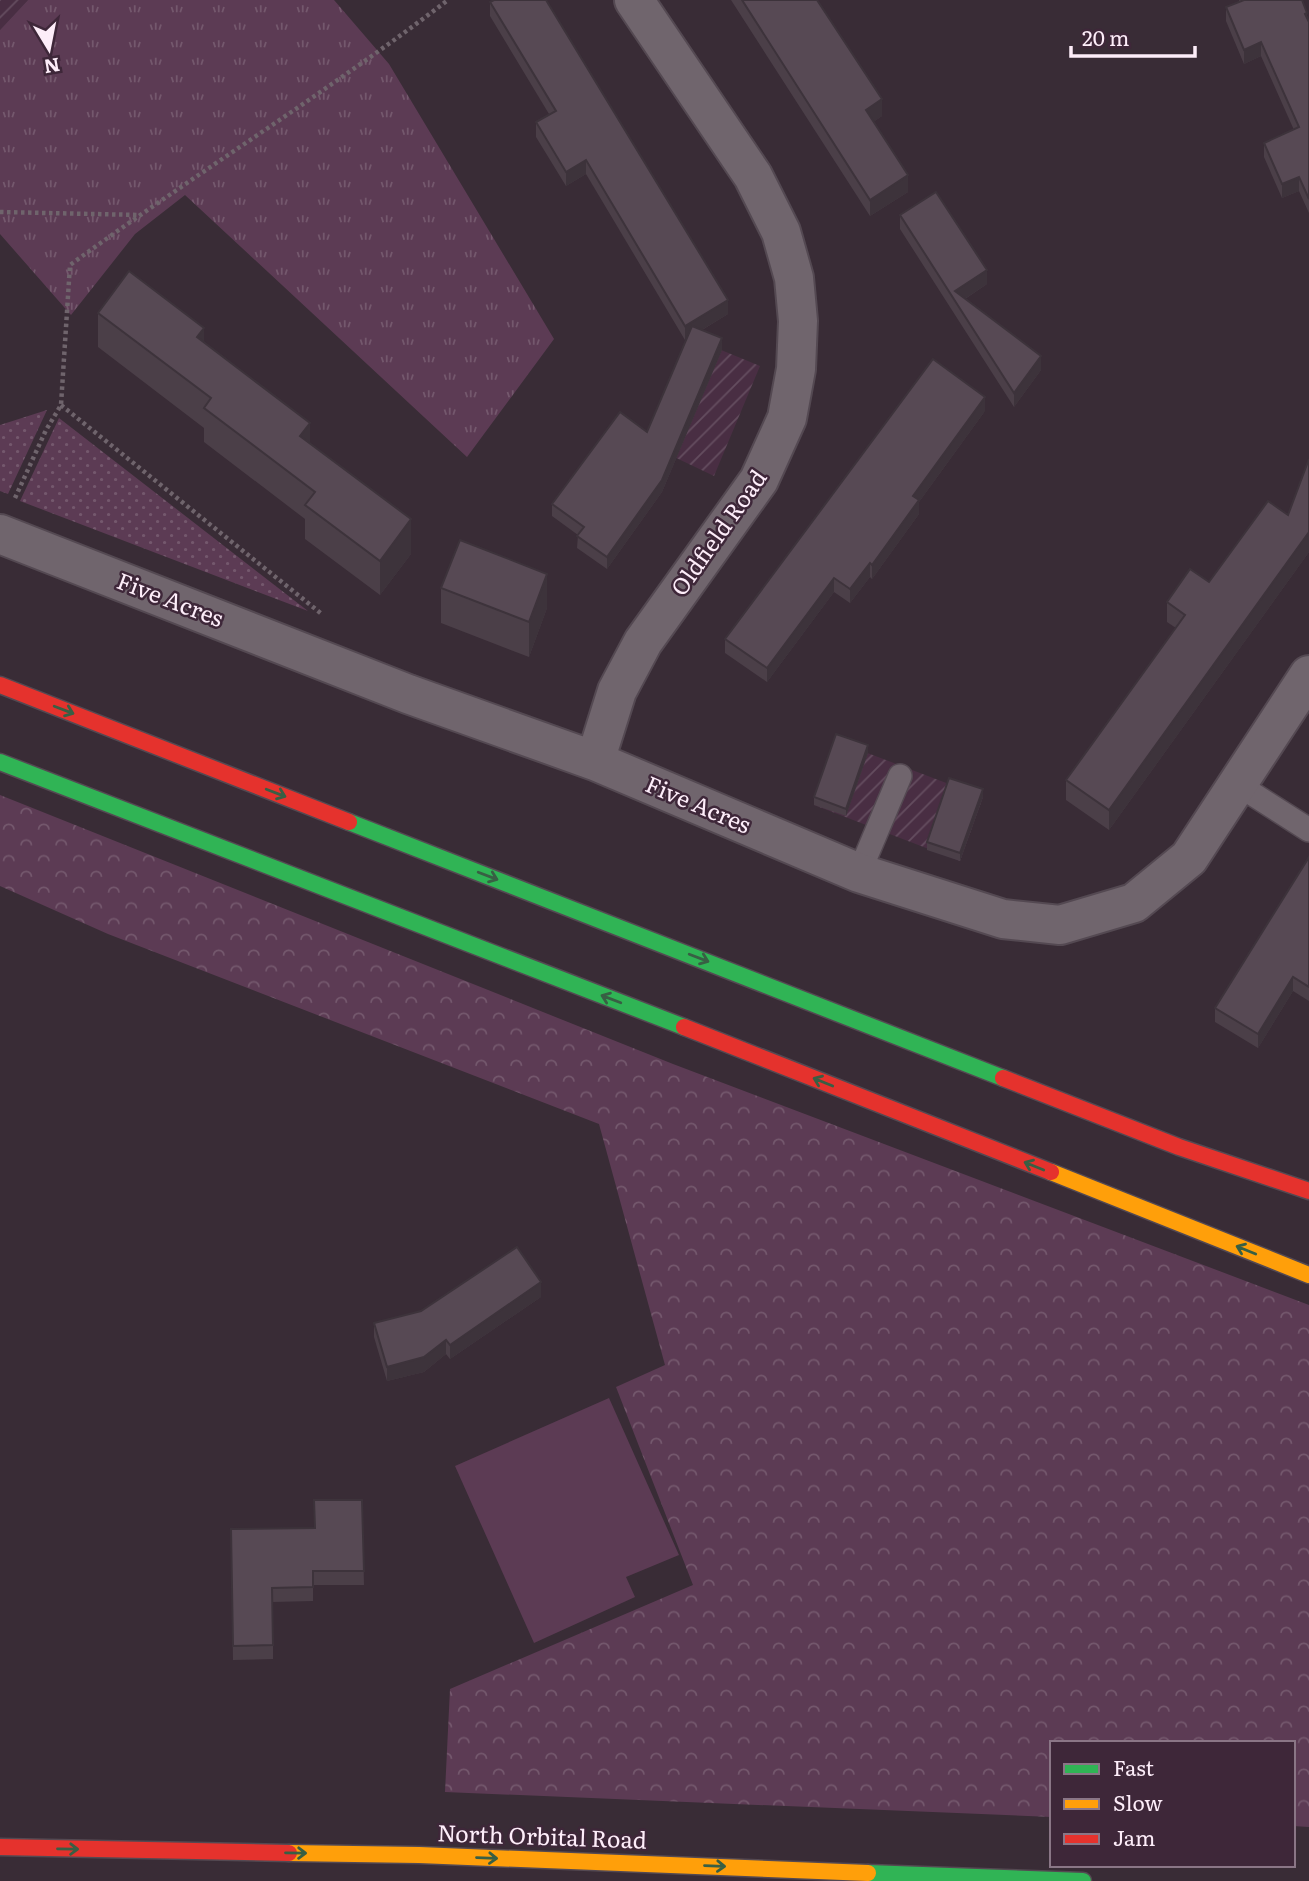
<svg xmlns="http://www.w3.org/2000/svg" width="1309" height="1881" font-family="Literata,serif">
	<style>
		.industrial { fill: url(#industrial-furrows) }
		.grass { fill: url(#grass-dots) }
		.forest { fill: url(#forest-crowns) }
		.park { fill: url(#park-tufts) }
		.garden { fill: #5c3b54 }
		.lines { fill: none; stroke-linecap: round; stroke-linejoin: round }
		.lane-casing { stroke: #544952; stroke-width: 26 }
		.street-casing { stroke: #544952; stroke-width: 42 }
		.fast-casing { stroke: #544952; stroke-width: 19 }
		.slow-casing { stroke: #544952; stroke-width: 19 }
		.jam-casing { stroke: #544952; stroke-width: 19 }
		.path { stroke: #6f646c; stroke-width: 4.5; stroke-dasharray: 3.5 3.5; stroke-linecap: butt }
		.lane { stroke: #70656d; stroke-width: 23 }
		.street { stroke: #70656d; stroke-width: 38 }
		.fast { stroke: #30b455; stroke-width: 16 }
		.slow { stroke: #ff9f0a; stroke-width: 16 }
		.jam { stroke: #e5322d; stroke-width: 16 }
		.wall { fill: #4b3f48 }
		.shaded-wall { fill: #3d333b }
		.building { fill: #574954; stroke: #3d333b; stroke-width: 2 }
		.oneway { stroke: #385f44 }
		.labels { text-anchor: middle; stroke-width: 5; stroke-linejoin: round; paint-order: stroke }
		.street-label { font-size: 23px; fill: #fdedf9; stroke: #3e2739 }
	</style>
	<defs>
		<pattern id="industrial-furrows" width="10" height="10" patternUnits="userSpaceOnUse" patternTransform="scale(1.75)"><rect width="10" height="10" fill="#492e43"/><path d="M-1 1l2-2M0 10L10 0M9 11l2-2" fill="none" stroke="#644d5f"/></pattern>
		<pattern id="grass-dots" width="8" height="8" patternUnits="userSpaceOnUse" patternTransform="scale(1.75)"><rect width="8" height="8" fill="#5c3b54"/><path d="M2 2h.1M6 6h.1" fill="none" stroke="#74586d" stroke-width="1.8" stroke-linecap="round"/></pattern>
		<pattern id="forest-crowns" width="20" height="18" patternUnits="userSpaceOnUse" patternTransform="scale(1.75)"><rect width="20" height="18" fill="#5c3b54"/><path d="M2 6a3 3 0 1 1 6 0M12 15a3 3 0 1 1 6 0" fill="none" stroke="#74586d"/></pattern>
		<pattern id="park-tufts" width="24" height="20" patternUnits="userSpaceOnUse" patternTransform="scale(1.75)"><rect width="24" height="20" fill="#5c3b54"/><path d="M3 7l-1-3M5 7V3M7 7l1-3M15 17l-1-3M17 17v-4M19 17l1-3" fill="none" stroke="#74586d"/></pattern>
	</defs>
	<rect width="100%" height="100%" fill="#392c36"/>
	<path class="industrial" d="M 0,0 L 28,0 L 0,30 Z
		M 692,338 L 760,366 L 714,476 L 647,444 Z
		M 836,741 L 983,797 L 960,861 L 814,805 Z"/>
	<path class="grass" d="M 47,410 L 8,494 L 0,491 L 0,425 Z
		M 59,418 L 308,611 L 20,501 Z"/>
	<path class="forest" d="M 0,795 L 673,1064 L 1309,1305 L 1309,1827 L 1293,1826 L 1293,1743 L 1052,1743 L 1052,1817 L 445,1792 L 450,1689 L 693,1585 L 616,1387 L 665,1365 L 599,1124 L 108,934 L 0,886 Z"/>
	<path class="park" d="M 28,0 L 334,0 L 389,64 L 554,339 L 467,457 L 185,195 L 135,234 L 71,315 L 0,234 L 0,30 Z"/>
	<path class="garden" d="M 609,1398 L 679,1555 L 626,1577 L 635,1597 L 534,1643 L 455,1466 Z"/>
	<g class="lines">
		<g class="lane-casing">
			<path id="lane" d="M 1237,784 L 1309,830
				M 859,873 L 900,776"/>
		</g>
		<g class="street-casing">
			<path id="street" d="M 0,534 L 408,694 L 595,761 L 859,873 L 1003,919 L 1060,925 L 1134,903 L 1189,858 L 1309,675
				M 595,761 L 617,691 L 643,642 L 759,480 L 787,418 L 796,369 L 798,321 L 794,278 L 781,232 L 753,176 L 634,0"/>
		</g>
		<g class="fast-casing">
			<path id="fast" d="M 0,762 L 684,1027
				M 349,822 L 1003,1078
				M 868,1873 L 1083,1881"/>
		</g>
		<g class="slow-casing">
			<path id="slow" d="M 1051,1172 L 1309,1275
				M 289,1853 L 419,1855 L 868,1873"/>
		</g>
		<g class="jam-casing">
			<path id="jam" d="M 0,685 L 349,822
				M 684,1027 L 1051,1172
				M 1003,1078 L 1179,1147 L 1309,1191
				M 0,1847 L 289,1853"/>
		</g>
		<path class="path" d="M 0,212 L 140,215
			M 61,405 L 323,615
			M 15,498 L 46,430 L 61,405 L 70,265 C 195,174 326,93 448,0"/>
		<use href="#lane" class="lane"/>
		<use href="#street" class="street"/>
		<use href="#fast" class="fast"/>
		<use href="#slow" class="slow"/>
		<use href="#jam" class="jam"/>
	</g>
	<path class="wall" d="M 731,0 L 817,0 L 882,116 L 873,122 L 908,192 L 870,216 Z
		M 1239,0 L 1302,0 L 1309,22 L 1309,213 L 1299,191 L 1282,198 L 1264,157 L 1264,143 L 1294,130 L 1261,56 L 1244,64 L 1226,21 L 1226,7 L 1239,2 Z
		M 490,2 L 728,314 L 702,330 L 722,350 L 662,492 L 607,569 L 577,548 L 578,535 L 552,516 L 552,504 L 647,432 L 687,338 L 685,340 L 586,174 L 566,186 L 536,137 L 536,122 L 549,114 L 490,16 Z
		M 900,215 L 987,284 L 965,299 L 1041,370 L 1014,407 L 900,229 Z
		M 98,313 L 204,342 L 310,444 L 411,554 L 380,595 L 305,539 L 305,519 L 204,442 L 204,428 L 98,347 Z
		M 985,411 L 919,502 L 919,514 L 872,579 L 870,577 L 850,603 L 834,592 L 767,682 L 725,653 L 725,639 Z
		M 1309,459 L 1309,552 L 1109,830 L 1066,800 L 1066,780 L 1176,628 L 1167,622 L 1167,602 L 1209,582 L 1288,515 Z
		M 441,588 L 547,608 L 529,657 L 441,623 Z
		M 868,753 L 846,816 L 814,805 L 814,797 Z
		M 983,797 L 960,861 L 927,850 L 927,842 Z
		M 1309,857 L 1309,1001 L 1293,991 L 1258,1048 L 1215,1022 L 1215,1008 Z
		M 541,1297 L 450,1359 L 446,1354 L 424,1372 L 387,1381 L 374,1337 L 374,1323 Z
		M 362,1500 L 364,1585 L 313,1585 L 313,1601 L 273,1602 L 273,1659 L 233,1660 L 231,1529 L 315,1528 Z"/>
	<path class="shaded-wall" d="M 1261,42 L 1261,56 L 1244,64 L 1244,50 Z
		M 882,99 L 882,116 L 866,127 L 866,110 Z
		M 586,160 L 586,174 L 566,186 L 566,172 Z
		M 908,175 L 908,192 L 870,216 L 870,200 Z
		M 1299,177 L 1299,191 L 1282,198 L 1282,184 Z
		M 987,270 L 987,284 L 957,304 L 955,291 Z
		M 728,300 L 728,314 L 685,340 L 685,326 Z
		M 204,328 L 204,362 L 197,337 Z
		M 722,338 L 722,350 L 662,492 L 607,569 L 607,557 Z
		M 1041,356 L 1041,370 L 1014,407 L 1014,393 Z
		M 985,397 L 985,411 L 919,502 L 919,514 L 872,579 L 872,565 L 913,496 Z
		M 310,423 L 310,457 L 300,436 Z
		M 411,519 L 411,554 L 380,595 L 380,561 Z
		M 1309,532 L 1309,552 L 1109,830 L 1109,810 Z
		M 870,563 L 870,577 L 850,603 L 850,589 Z
		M 547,574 L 547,608 L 529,657 L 529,622 Z
		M 834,578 L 834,592 L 767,682 L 767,668 Z
		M 868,745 L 868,753 L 846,816 L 846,809 Z
		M 983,789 L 983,797 L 960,861 L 960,853 Z
		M 1293,977 L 1293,991 L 1258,1048 L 1258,1034 Z
		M 541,1282 L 541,1297 L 450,1359 L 450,1345 Z
		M 446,1340 L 446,1354 L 424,1372 L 387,1381 L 387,1367 Z"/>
	<path class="building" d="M 494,0 L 546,0 L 728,300 L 685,326 L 586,160 L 566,172 L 536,122 L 556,111 L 490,2 Z
		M 742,0 L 817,0 L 882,99 L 866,110 L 908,175 L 870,200 Z
		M 1244,0 L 1302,0 L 1307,13 L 1305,14 L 1309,22 L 1309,199 L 1299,177 L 1282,184 L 1264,143 L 1299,127 L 1261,42 L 1244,50 L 1226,7 Z
		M 936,192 L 987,270 L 955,291 L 1041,356 L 1014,393 L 900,215 Z
		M 129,271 L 204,328 L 197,337 L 310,423 L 300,436 L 411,519 L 380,561 L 305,505 L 315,492 L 204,408 L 211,398 L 98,313 Z
		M 692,326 L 722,338 L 662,480 L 607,557 L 577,536 L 584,527 L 552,504 L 620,412 L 647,432 Z
		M 933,359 L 985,397 L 913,496 L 919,500 L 872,565 L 870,563 L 850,589 L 834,578 L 767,668 L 725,639 Z
		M 1309,459 L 1309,532 L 1109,810 L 1066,780 L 1185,615 L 1167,602 L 1190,569 L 1209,582 L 1268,501 L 1288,515 Z
		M 460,540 L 547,574 L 529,622 L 441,588 Z
		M 836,734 L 868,745 L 846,809 L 814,797 Z
		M 949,778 L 983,789 L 960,853 L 927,842 Z
		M 1309,857 L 1309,987 L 1293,977 L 1258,1034 L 1215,1008 Z
		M 517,1247 L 541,1282 L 450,1345 L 446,1340 L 424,1357 L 387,1367 L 374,1323 L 421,1311 Z
		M 314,1500 L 362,1500 L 364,1571 L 313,1571 L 313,1587 L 272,1588 L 273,1645 L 233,1646 L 231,1529 L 315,1528 Z"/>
	<defs><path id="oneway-shaft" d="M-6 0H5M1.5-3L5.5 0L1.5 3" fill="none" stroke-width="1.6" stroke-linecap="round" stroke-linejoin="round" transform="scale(1.75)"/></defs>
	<g class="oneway">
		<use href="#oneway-shaft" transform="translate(64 710) rotate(21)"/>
		<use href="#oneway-shaft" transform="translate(276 793) rotate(21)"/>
		<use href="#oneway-shaft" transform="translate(488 876) rotate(21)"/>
		<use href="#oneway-shaft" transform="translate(699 958) rotate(21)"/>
		<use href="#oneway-shaft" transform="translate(611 999) rotate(-159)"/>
		<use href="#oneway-shaft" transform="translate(823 1082) rotate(-158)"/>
		<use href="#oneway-shaft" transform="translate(1034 1166) rotate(-158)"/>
		<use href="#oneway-shaft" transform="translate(1246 1250) rotate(-158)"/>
		<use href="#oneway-shaft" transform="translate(68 1849) rotate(1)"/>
		<use href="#oneway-shaft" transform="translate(296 1853) rotate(1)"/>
		<use href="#oneway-shaft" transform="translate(487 1858) rotate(2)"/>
		<use href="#oneway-shaft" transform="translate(715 1866) rotate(2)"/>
	</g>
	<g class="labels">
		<g class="street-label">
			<text transform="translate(719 533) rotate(-55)" y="8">Oldfield Road</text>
			<text transform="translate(170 600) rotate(21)" y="8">Five Acres</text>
			<text transform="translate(698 805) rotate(23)" y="8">Five Acres</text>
			<text transform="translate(542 1837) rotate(2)" y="8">North Orbital Road</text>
		</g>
	</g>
	<rect x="1050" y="1741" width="245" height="126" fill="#3e2739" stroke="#8a7686" stroke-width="2"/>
	<rect x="1064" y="1764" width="35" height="10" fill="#30b455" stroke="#8a7686" stroke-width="2"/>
	<text x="1113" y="1776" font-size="21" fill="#fdedf9">Fast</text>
	<rect x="1064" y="1799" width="35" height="10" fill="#ff9f0a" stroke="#8a7686" stroke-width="2"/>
	<text x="1113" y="1811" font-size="21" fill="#fdedf9">Slow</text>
	<rect x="1064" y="1834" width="35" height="10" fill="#e5322d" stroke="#8a7686" stroke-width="2"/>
	<text x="1113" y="1846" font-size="21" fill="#fdedf9">Jam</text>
	<g transform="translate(49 49) rotate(170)" stroke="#3e2739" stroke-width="5" paint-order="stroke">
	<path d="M0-5L12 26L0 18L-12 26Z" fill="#fdedf9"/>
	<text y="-10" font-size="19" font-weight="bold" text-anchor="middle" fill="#fdedf9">N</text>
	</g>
	<path d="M1071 46v10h124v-10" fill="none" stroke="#fdedf9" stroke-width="3.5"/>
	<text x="1082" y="46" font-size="21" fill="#fdedf9" stroke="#3e2739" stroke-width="5" paint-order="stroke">20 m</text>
</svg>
